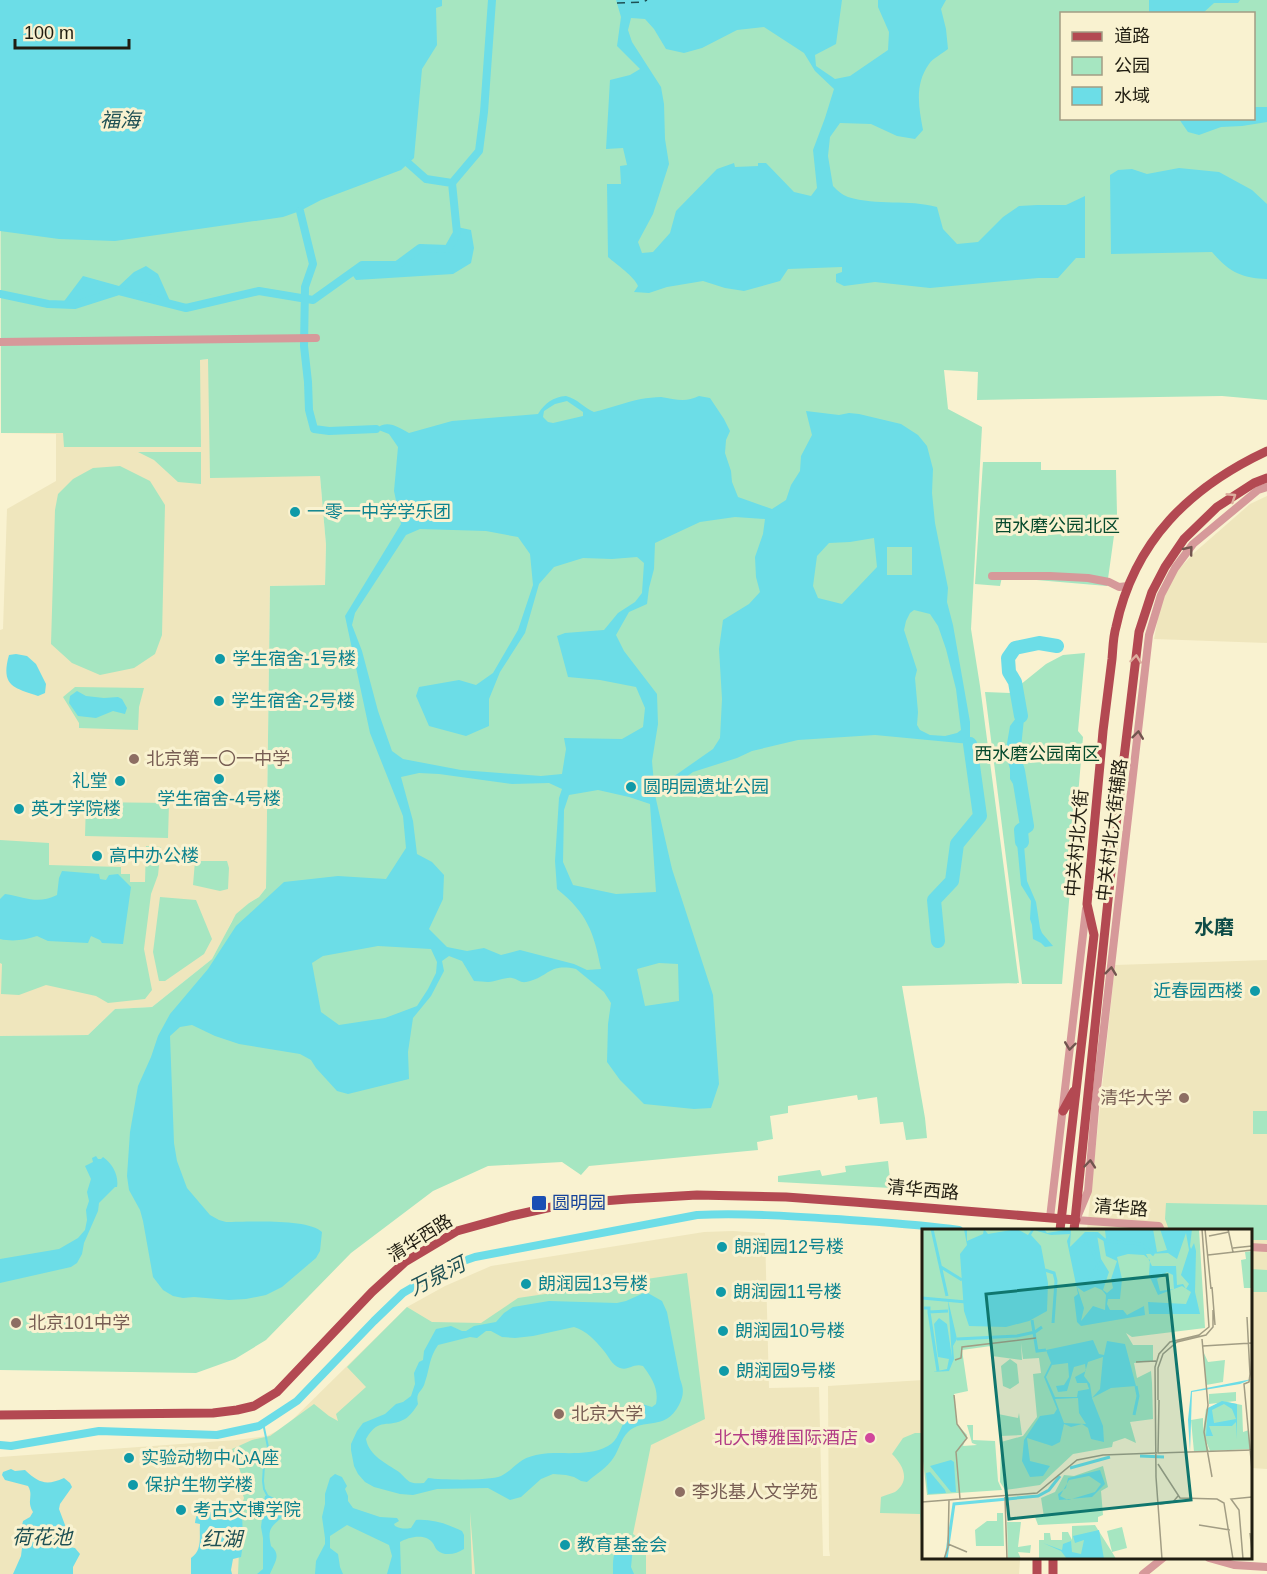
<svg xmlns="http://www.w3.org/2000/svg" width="1267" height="1574" font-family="Helvetica,'Noto Sans SC',sans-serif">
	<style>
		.built { fill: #efe6bd }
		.green { fill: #a6e6c1; fill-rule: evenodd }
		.water { fill: #6cdde7; fill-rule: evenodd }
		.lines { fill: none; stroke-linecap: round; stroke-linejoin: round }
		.stream { stroke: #6cdde7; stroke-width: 2 }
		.canal { stroke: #6cdde7; stroke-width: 8 }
		.river { stroke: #6cdde7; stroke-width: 14 }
		.ferry { stroke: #1e5054; stroke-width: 1.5; stroke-dasharray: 8 6; stroke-linecap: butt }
		.minor { stroke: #d6999a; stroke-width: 8 }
		.major { stroke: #b34952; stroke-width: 9 }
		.oneway { stroke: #ddae9e }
		.oneway2 { stroke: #72554f }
		.culture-dot { fill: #0f9aa8; stroke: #f9f2d0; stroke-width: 2 }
		.education-dot { fill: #8d6e63; stroke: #f9f2d0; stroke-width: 2 }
		.transit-dot { fill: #1a4fb4; stroke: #f9f2d0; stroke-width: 2 }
		.hotel-dot { fill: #d1479c; stroke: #f9f2d0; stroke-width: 2 }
		.labels { text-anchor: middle; stroke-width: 6; stroke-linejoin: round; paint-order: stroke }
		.culture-label { font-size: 18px; fill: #0d838f; stroke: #f9f2d0; text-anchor: start }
		.park-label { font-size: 18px; fill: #064a2d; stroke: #f9f2d0 }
		.education-label { font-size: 18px; fill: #785e54; stroke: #f9f2d0; text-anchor: start }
		.street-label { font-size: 18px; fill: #201d11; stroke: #f9f2d0 }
		.transit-label { font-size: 18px; fill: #164399; stroke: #f9f2d0; text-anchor: start }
		.hotel-label { font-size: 18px; fill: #b23c85; stroke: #f9f2d0; text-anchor: end }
		.water-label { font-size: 20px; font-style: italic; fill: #1e5054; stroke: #f9f2d0 }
		.neighbourhood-label { font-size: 20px; font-weight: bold; fill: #0e4c47; stroke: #f9f2d0 }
		.inset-river { fill: none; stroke: #6cdde7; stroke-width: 3 }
		.inset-road { fill: none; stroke: #a29d84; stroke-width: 1.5 }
		.view { fill: #0f766e; fill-opacity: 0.15; stroke: #0f766e; stroke-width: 3 }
		.inset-edge { fill: none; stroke: #201d11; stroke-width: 3 }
	</style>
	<rect width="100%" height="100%" fill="#f9f2d0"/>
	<path class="built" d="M 208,359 L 297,476 L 320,476 L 326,545 L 325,585 L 270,586 L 266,888 L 259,897 L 249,903 L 232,921 L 224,937 L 212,959 L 152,1007 L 115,1009 L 88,1035 L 0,1036 L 0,630 L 3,629 L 7,509 L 56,481 L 56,434 L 1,433 L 200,360 Z
		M 1267,496 L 1267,643 L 1154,639 L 1161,602 L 1177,571 L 1195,552 L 1250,504 Z
		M 1267,960 L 1267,1469 L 1251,1468 L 1250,1230 L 1087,1230 L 1115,965 Z
		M 733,1231 L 765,1233 L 769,1388 L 819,1387 L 823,1556 L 830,1556 L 829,1549 L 828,1386 L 923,1380 L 924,1558 L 1018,1558 L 1020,1560 L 1019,1574 L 0,1574 L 0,1457 L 236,1440 L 267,1436 L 285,1427 L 407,1307 L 445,1286 L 491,1266 L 704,1232 Z"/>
	<path class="green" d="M 0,0 L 1267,0 L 1267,400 L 1222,396 L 977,400 L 978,372 L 944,370 L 948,409 L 982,427 L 971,629 L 980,686 L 1019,983 L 902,986 L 925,1118 L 927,1138 L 906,1140 L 903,1122 L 880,1124 L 877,1097 L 858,1100 L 857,1095 L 788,1106 L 788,1113 L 770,1116 L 773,1139 L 757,1142 L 758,1150 L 589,1166 L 581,1175 L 562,1162 L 488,1166 L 433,1191 L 351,1253 L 266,1340 L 235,1359 L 196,1373 L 0,1370 L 0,1036 L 88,1035 L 115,1009 L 152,1007 L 212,959 L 236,914 L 249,903 L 259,897 L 266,888 L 270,586 L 325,585 L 326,545 L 320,476 L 210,478 L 208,359 L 200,360 L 201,447 L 64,447 L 63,433 L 1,433 ZM 1062,14 L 1254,14 L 1254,118 L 1062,118 Z
		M 138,452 L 201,452 L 201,484 L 178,482 L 154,460 Z
		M 983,462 L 1041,462 L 1041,470 L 1116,470 L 1117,514 L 1107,586 L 1002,577 L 1000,586 L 975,584 Z
		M 120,466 L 150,481 L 165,505 L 162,635 L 155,654 L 134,668 L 100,675 L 72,663 L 51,644 L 55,510 L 58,494 L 73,479 L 93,468 Z
		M 1085,653 L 1078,731 L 1083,737 L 1062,984 L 1022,984 L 985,692 L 1010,693 L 1046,664 L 1063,655 Z
		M 75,687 L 144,688 L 139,707 L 138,730 L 79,728 L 79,723 L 63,697 Z
		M 86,802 L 169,803 L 168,838 L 85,836 Z
		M 0,840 L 49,843 L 49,865 L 121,867 L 121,874 L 130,874 L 130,882 L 145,882 L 146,846 L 161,847 L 158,875 L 151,894 L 144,949 L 152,990 L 145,999 L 108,1003 L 96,996 L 46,985 L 19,995 L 1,994 L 2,964 L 0,963 Z
		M 195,861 L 227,861 L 229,868 L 228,889 L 220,891 L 193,885 Z
		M 160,897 L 196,900 L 212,939 L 204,954 L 165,981 L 159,981 L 153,952 Z
		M 1253,1111 L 1267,1111 L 1267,1134 L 1253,1134 Z
		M 888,1161 L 891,1188 L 778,1182 L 778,1176 L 820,1170 L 822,1176 L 846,1172 L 845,1166 Z
		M 1166,1203 L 1267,1205 L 1267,1240 L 1251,1240 L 1250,1230 L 1169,1230 L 1165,1219 Z
		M 1251,1269 L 1267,1270 L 1267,1292 L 1251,1292 Z
		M 687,1273 L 705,1419 L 651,1445 L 633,1534 L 646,1543 L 646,1574 L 475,1574 L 470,1512 L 472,1574 L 238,1574 L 241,1507 L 244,1498 L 242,1492 L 243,1479 L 232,1449 L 252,1440 L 270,1436 L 314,1404 L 329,1416 L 338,1421 L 336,1414 L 366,1387 L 347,1367 L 407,1307 L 432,1322 L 481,1323 L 518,1298 Z
		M 915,1433 L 923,1433 L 923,1530 L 921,1530 L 920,1514 L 880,1513 L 881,1497 C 885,1495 891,1494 895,1492 C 911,1480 903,1465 892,1454 L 903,1438 Z"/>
	<path class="water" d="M 0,0 L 442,0 L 442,6 L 436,8 L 437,45 L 422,69 L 414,158 L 401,170 L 321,200 L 300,211 L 283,217 L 115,241 L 59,239 L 0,231 Z
		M 616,0 L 842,0 L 836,44 L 815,55 L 816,66 L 835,79 L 850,76 L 888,50 L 889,32 L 878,7 L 878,0 L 946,0 L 941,9 L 946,29 L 948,49 C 942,54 933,58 929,64 C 914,85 919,108 923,130 L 915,139 L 897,136 L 871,124 L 840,123 L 830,137 L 828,156 L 833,186 C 837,190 842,195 848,197 C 877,206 908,199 937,207 L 943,229 L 957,244 L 978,242 L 1003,217 L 1019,206 L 1037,205 L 1066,205 L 1085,196 L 1085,258 L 1076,258 L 1058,278 L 1038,278 L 930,288 L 875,282 L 844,286 L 836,282 L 836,274 L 842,272 L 842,267 L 788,269 L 780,281 L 744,291 L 725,288 L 703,281 L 667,287 L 649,293 L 634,292 L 638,286 C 634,276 617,265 608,257 L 607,184 L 621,184 L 620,166 L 627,165 L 623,148 L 606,149 L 610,80 L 630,75 L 640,69 L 617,46 L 621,17 ZM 631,18 L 645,19 L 654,29 L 666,49 L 684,53 L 702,48 L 737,30 L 764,27 L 804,53 L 815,71 L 834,89 L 825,118 L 813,150 L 817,188 L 811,196 L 794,192 L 766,163 L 758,163 L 758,166 L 735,167 L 734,163 L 717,169 L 676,211 L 670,233 L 653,252 L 642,253 L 638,242 L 653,214 L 669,164 L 665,139 L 664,104 L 661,87 L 632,42 L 628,30 Z
		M 1149,0 L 1240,0 L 1238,3 L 1214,3 L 1203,13 L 1149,14 Z
		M 1254,107 L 1267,107 L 1267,122 L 1242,126 L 1221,127 L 1199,135 L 1188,132 L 1179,119 L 1254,118 Z
		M 1179,168 L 1219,172 L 1252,190 L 1267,204 L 1267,279 C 1241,278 1229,272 1212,252 L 1111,254 L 1110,175 L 1118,170 L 1132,169 L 1147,174 Z
		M 457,227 L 471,230 L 474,248 L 471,263 L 453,274 L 356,280 L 351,273 L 362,265 L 397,265 L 420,248 L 448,249 L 457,233 Z
		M 146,266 L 158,274 L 170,301 L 169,304 L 119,291 L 75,305 L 62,304 L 83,276 L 119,286 L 134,272 Z
		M 566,396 C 578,399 584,408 594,412 C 610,408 626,402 641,399 C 647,398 655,397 661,397 C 675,399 685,403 699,396 L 710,398 L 724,419 L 730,431 L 726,440 L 725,453 L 731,471 L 732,482 L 738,497 L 772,509 L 786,500 L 791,485 L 800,471 L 801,456 L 812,435 L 806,411 L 839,415 L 849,413 L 859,414 L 901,424 L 918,435 L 927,446 L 933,469 L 932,493 L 935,523 L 948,588 L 947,602 L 953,625 L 970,722 L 970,744 L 875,735 L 798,740 L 752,751 L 737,758 L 693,772 L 678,783 L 672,783 L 655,795 L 672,869 L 713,995 L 719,1084 L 711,1108 L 694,1109 L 644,1104 L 620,1080 L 607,1062 L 608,1024 L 611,1003 L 604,992 L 576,969 C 547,963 549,978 526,982 C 520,983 518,979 512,978 C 505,977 496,982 488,982 C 484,982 479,981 474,981 L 462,961 L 449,956 L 442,961 L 444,971 L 431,996 L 413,1018 L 408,1052 L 409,1079 L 348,1094 L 337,1091 L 316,1068 L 311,1060 L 300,1054 L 239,1044 L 215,1036 L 192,1025 L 180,1027 L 170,1036 L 174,1143 L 177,1161 L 187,1188 L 210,1215 L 219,1220 L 226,1222 C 247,1222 308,1218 322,1232 L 320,1251 L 316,1258 L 282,1287 L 266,1295 L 246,1299 L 229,1300 L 194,1297 L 183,1298 L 173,1296 L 163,1290 L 153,1277 L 143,1221 L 140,1210 L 129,1190 L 127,1176 L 130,1132 L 138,1086 L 151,1057 L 158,1036 L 170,1014 L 208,969 L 236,926 L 284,882 L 338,876 L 386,879 L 406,848 L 403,816 L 370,733 L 345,616 L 401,524 L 394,491 L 398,447 L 389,434 L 376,429 C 387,419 398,427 409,433 L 452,421 L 538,414 C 545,403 553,397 566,396 ZM 567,401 L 583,412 L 583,416 L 553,423 L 548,422 L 543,417 L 544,411 L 555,404 ZM 735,517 L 765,519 L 763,534 L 755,557 L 756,577 L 760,592 L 749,604 L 723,620 L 719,649 L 722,699 L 720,738 L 713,749 L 673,777 L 672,783 L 655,795 L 652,761 L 658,724 L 657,694 L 624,651 L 616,635 L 629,612 L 647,604 L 649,588 L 654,569 L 655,543 L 700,522 ZM 420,529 L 486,531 L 518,537 L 530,554 L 533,585 L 518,630 L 493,673 L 476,685 L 459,680 L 419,687 L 416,696 L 429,726 L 466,736 L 489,726 L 489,699 L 500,672 L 525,633 L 539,584 L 554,567 L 583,558 L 612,559 L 637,557 L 644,563 L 642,593 L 635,602 L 618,613 L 604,630 L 565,633 L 557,636 L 568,677 L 600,680 L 636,687 L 645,708 L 643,727 L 622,739 L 564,738 L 566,749 L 562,774 L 541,776 L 461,770 L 403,759 L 392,751 L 378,711 L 362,651 L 352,625 L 355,613 L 406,535 ZM 874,538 L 877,567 L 842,604 L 818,598 L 813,586 L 817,556 L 829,543 L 850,542 ZM 887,547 L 912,547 L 912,575 L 887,575 ZM 914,610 L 930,614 L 938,626 L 946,649 L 956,689 L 961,730 L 957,733 L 945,736 L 930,735 L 920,730 L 917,725 L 918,712 L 915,678 L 917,670 L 904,630 L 906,621 L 910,613 ZM 419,773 L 439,774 L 512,784 L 549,783 L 562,789 L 559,798 L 555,861 L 557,889 C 587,913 594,932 601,969 L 587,970 L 574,964 L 520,950 L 501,955 L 484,948 L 467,951 L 447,947 L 429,929 L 443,899 L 444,875 L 432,862 L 417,854 L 413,821 L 401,777 ZM 598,790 L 629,797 L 650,804 L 656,892 L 616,894 L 573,885 L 563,862 L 564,810 L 569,795 ZM 378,946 L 431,949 L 437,962 L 436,973 L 428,989 L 417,1006 L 385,1018 L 339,1025 L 321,1012 L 312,963 L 323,956 ZM 659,963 L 678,964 L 679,1001 L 645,1006 L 637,969 Z
		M 16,654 L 27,656 L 36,664 L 46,684 L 45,693 L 38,696 C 15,688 0,687 9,655 Z
		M 77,691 L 86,696 L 104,698 L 118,697 L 122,699 L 127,708 L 125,714 L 113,711 L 96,718 L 78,716 L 69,703 L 70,696 Z
		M 1020,699 L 1022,713 L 1024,719 L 1018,776 L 1023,785 L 1027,828 L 1023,833 L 1027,881 L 1036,902 L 1040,928 L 1042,933 L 1053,946 L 1045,947 L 1041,943 L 1033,939 L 1032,925 L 1030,919 L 1031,901 L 1021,885 L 1016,832 L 1022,822 L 1020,798 L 1016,793 L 1015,787 L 1010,779 L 1010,764 L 1005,755 L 1010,726 L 1016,718 L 1017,700 Z
		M 62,871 L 99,874 L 100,879 L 106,880 L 109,875 L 118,874 L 131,887 L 123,944 L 102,943 L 100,940 L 91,936 L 88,943 L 48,941 L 37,936 C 25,940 13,942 0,939 L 0,899 L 5,894 C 26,897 37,905 57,895 L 59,878 Z
		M 96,1156 L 98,1159 L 101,1159 L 103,1157 C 113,1164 119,1176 117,1187 L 115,1187 L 99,1203 L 98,1211 L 84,1243 L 82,1254 L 77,1263 L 71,1267 L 0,1283 L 0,1259 L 59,1249 L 78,1238 L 85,1230 L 87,1220 L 86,1210 L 89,1201 L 87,1192 L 91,1179 L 85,1166 L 93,1162 L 92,1158 Z
		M 646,1292 L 662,1301 L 667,1312 L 680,1379 C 684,1389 684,1395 679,1405 C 665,1432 643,1417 628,1432 C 621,1439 619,1449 614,1457 C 607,1468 596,1474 587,1482 L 581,1481 L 574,1477 L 566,1475 L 553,1474 L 541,1479 L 521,1497 L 510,1500 L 488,1488 L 437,1489 L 413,1495 L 400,1494 L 374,1487 L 365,1482 L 358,1474 L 354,1466 L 351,1450 L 351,1444 L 357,1431 L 363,1423 L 385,1414 L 396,1404 L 403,1402 L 411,1396 L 415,1384 L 414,1373 L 419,1362 L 423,1360 L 424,1351 L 436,1329 L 451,1326 L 462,1331 L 466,1331 L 474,1326 L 496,1322 L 504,1313 L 513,1307 L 549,1301 L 617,1303 L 626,1301 ZM 574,1327 C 587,1331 595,1340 604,1351 C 609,1357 612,1365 620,1368 C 629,1371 633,1363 643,1366 C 652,1378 659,1389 656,1404 L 652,1407 L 642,1404 L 634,1405 L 635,1410 C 633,1415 629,1416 626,1419 C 620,1428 618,1441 608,1446 C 586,1458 559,1450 536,1455 C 517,1459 515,1469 501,1476 C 489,1481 442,1480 428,1478 L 424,1483 C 419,1483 415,1484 410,1482 C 405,1479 403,1475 399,1472 C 386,1463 369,1456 366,1439 C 379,1416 388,1429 405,1419 C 410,1416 415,1409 418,1404 C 415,1391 423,1392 425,1382 C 430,1367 429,1358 438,1345 L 470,1337 L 477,1338 L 486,1331 L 491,1331 L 502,1337 L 515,1338 L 533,1336 Z
		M 11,1469 L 15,1471 L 25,1470 C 39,1483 46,1486 64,1478 L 70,1483 L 72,1487 L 60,1504 L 59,1509 L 65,1525 L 64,1546 L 75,1548 L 80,1554 L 73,1567 L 73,1574 L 13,1574 L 21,1556 L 22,1548 L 19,1540 L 23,1521 L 30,1517 L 33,1512 C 26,1501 34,1496 28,1486 L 5,1480 L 2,1475 L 3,1472 Z
		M 335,1474 L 342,1477 L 347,1486 L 345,1489 L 348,1496 L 348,1501 L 353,1508 L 380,1517 L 397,1518 L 399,1521 L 394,1524 L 395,1526 C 401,1529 405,1529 411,1528 L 416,1520 C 433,1519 447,1524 462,1531 L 464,1535 L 464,1549 C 456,1554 445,1557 437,1550 C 435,1548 434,1544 432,1542 C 425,1533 408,1537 400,1542 L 401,1574 L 387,1574 L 392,1556 L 389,1545 L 347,1525 L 330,1536 L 330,1548 L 338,1554 L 340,1567 L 343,1574 L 315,1574 L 316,1561 L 325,1544 L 325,1538 L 322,1517 L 325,1504 L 325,1494 L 330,1478 Z
		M 268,1495 L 274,1498 L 284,1514 C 275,1527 266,1524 271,1546 C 282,1555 274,1563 270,1574 L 257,1574 L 263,1569 L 263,1538 L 261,1527 L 262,1519 L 266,1514 L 269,1506 L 264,1501 L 265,1496 Z
		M 212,1505 L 235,1508 L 242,1511 L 243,1544 L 241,1557 L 233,1559 L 231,1570 L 232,1574 L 191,1574 L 191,1558 C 203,1550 199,1536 200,1524 L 195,1523 C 197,1510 200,1509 212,1505 Z
		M 621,1543 L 629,1543 L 633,1547 L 631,1567 L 634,1574 L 613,1574 C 613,1562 612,1552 621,1543 Z"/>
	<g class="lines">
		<path class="stream" d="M 263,1423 L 268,1447 L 264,1465 L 263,1481 L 264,1489 L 267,1495"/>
		<path class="canal" d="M 408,163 L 426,179 L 452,183
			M 300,211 L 313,264 L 305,287 L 304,346 L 308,382 L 309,410 L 314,429 L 329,431 L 376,429
			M 0,294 L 48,304 L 75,305 L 119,291 L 186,308 L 259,291 L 313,300 L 362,265 L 397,265 L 420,248 L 448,249 L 457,233 L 452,183 L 479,151 L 484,112 L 492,0
			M 0,1445 L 11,1446 L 99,1431 L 217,1435 L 259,1426 L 297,1401 L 374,1321 L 403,1293 L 449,1266 L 475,1257 L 697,1215 C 743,1213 790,1216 836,1219 C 877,1222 918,1224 959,1230"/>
		<path class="river" d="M 1021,716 L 1015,682 L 1009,672 L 1008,658 L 1015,648 L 1039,643 L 1057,646
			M 1013,755 L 1018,771 L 1027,826 L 1021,830 L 1022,842
			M 938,941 L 934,900 L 952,881 L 957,844 L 980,816 L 970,744"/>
		<path class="ferry" d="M 617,3 L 643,2 L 647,0"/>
		<path class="minor" d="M 0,342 L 316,338
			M 992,576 L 1050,576 L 1088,578 L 1109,582 L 1119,587 L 1128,586
			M 1050,1218 L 1086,909
			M 1161,1230 L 1159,1226 L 1076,1220 L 1088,1191 L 1096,1097 L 1149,635 L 1161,595 L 1175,568 L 1193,544 L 1258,490 L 1267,487
			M 1250,1247 L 1267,1248
			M 1209,1558 L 1234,1565 L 1267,1567
			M 1143,1574 L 1163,1558"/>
		<path class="major" d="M 1063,1111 L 1074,1091
			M 1060,1230 L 1094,935 L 1087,904 C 1092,847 1098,789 1103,731 C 1106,707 1109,683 1112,659 C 1113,648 1113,637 1116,627 C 1134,541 1190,487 1267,451
			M 1074,1230 L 1114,842 L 1139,632 L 1152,592 L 1165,567 L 1184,539 L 1217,507 L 1254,483 L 1267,478
			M 0,1415 L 213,1413 L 237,1410 L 254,1406 L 277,1392 L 372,1292 L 405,1262 L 457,1231 L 511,1216 L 565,1204 L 628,1199 L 697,1195 L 786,1197 L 854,1202 L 1076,1220
			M 1037,1574 L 1037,1558
			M 1053,1574 L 1053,1558"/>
	</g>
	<defs><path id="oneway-chevron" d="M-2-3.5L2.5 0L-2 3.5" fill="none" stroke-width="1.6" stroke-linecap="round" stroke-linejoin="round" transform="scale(1.5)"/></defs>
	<g class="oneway">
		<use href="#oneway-chevron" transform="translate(1232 497) rotate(-33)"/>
		<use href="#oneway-chevron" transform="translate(1136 659) rotate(-84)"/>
	</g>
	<g class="oneway2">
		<use href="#oneway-chevron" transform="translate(1189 550) rotate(-51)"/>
		<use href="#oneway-chevron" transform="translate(1138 735) rotate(-83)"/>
		<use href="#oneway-chevron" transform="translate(1111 971) rotate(-83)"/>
		<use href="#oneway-chevron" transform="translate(1070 1046) rotate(97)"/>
		<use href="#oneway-chevron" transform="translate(1090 1164) rotate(-85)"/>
	</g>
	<g class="culture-dot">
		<circle cx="295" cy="512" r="6"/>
		<circle cx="220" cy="659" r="6"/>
		<circle cx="219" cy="701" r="6"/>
		<circle cx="219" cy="779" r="6"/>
		<circle cx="120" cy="781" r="6"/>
		<circle cx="631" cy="787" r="6"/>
		<circle cx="19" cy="809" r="6"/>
		<circle cx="97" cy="856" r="6"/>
		<circle cx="1255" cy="991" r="6"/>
		<circle cx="722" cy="1247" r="6"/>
		<circle cx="526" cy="1284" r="6"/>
		<circle cx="721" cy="1292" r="6"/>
		<circle cx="723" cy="1331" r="6"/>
		<circle cx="724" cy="1371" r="6"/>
		<circle cx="129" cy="1458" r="6"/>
		<circle cx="133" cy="1485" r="6"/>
		<circle cx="181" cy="1510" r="6"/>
		<circle cx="565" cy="1545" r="6"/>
	</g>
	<g class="education-dot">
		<circle cx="134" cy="759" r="6"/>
		<circle cx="1184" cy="1098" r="6"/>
		<circle cx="16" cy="1323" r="6"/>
		<circle cx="559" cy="1414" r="6"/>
		<circle cx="680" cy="1492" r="6"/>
	</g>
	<rect class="transit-dot" x="531" y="1195" width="16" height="16" rx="3"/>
	<circle class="hotel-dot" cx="870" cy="1438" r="6"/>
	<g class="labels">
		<g class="culture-label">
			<text x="307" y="518">一零一中学学乐团</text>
			<text x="232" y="665">学生宿舍-1号楼</text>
			<text x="231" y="707">学生宿舍-2号楼</text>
			<text x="108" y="787" text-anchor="end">礼堂</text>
			<text x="643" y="793">圆明园遗址公园</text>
			<text x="219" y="805" text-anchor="middle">学生宿舍-4号楼</text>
			<text x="31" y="815">英才学院楼</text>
			<text x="109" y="862">高中办公楼</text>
			<text x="1243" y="997" text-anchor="end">近春园西楼</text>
			<text x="734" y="1253">朗润园12号楼</text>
			<text x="538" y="1290">朗润园13号楼</text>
			<text x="733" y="1298">朗润园11号楼</text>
			<text x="735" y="1337">朗润园10号楼</text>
			<text x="736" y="1377">朗润园9号楼</text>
			<text x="141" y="1464">实验动物中心A座</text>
			<text x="145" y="1491">保护生物学楼</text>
			<text x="193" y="1516">考古文博学院</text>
			<text x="577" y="1551">教育基金会</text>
		</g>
		<g class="park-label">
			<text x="1057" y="532">西水磨公园北区</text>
			<text x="1037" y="760">西水磨公园南区</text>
		</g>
		<g class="education-label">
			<text x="146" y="765">北京第一〇一中学</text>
			<text x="1172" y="1104" text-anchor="end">清华大学</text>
			<text x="28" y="1329">北京101中学</text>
			<text x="571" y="1420">北京大学</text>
			<text x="692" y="1498">李兆基人文学苑</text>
		</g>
		<g class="street-label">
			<text transform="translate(1112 830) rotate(-83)" y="6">中关村北大街辅路</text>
			<text transform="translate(1077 843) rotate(-85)" y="6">中关村北大街</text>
			<text transform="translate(923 1190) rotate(5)" y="6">清华西路</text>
			<text transform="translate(1121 1208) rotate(4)" y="6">清华路</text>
			<text transform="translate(420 1238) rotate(-32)" y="6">清华西路</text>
		</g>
		<g class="transit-label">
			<text x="552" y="1209">圆明园</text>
		</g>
		<g class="hotel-label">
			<text x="858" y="1444">北大博雅国际酒店</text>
		</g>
		<g class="water-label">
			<text x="120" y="127">福海</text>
			<text transform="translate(437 1276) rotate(-27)" y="7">万泉河</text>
			<text x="42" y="1544">荷花池</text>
			<text x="222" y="1546">红湖</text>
		</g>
		<g class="neighbourhood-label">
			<text x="1214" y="934">水磨</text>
		</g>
	</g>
	<g transform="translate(922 1229)">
		<rect width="330" height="330" fill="#f9f2d0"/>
		<path d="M 0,0 L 277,0 L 283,99 L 210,108 L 204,104 L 211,116 L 231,116 L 231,132 L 212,134 L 215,149 L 229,142 L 230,154 L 231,190 L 208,193 L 214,214 L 203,209 L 191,213 L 190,218 L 151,225 L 118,256 L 83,261 L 78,253 L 79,213 L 101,207 L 115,188 L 111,145 L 119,144 L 117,129 L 101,130 L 99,114 L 100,131 L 70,127 L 69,117 L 40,121 L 46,162 L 32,165 L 35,195 L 45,206 L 41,217 L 55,216 L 50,214 L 45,196 L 51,196 L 51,211 L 73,212 L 76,252 L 80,261 L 5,266 L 1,232 L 0,271 ZM 330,22 L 330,59 L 322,59 L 319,31 L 324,30 L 323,23 ZM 281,122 L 286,133 L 303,131 L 301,153 L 284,156 ZM 88,130 L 95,135 L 97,154 L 88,160 L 81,157 L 79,137 ZM 314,163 L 314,172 L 287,175 L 287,165 ZM 300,172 L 320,176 L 321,203 L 327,201 L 328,220 L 288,222 L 282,207 L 287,222 L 272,223 L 269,191 L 281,189 L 281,202 L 284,180 ZM 97,184 L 100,206 L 79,207 L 76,185 L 96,189 ZM 181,237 L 186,258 L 179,262 L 181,286 L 176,288 L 176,293 L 116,296 L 113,288 L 122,288 L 119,269 L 133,263 L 142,246 L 152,247 ZM 75,284 L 81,284 L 82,317 L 54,317 L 53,301 L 65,292 L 75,292 ZM 85,293 L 99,293 L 96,318 L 109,316 L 108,324 L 96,323 L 99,330 L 86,330 ZM 173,296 L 190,323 L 185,302 L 200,298 L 205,319 L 190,323 L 194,330 L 117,330 L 117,311 L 122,311 L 122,304 L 128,304 L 129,311 L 140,311 L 140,303 L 146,303 L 150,311 L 150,297 Z" fill="#a6e6c1"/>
		<path d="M 42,0 L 45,0 L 45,12 L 61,5 L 62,0 L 66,5 L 95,0 L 106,6 L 110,0 L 122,0 L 125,4 L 149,0 L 148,18 L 163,3 L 176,3 L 184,10 L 183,1 L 231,0 L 235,23 L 245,21 L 238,0 L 270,0 L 268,17 L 269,20 L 272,14 L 274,22 L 273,63 L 278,85 L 227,85 L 226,73 L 264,75 L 269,63 L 260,57 L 236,66 L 227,46 L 228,31 L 222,26 L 206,25 L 195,28 L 200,50 L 198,70 L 186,70 L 185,75 L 188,81 L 201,81 L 205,86 L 222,77 L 223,86 L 159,97 L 155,93 L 152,68 L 156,65 L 145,12 L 148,5 L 129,6 L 112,1 L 109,6 L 119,17 L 126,54 L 125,82 L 107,92 L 84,98 L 47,97 L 42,82 L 38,25 L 45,16 ZM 264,4 L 267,21 L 259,46 L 267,55 L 264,60 L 261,55 L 255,56 L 254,37 L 230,37 L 224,25 L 246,24 L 255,30 ZM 175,6 L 181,9 L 184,27 L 195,32 L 189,50 L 191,59 L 185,64 L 181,61 L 187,43 L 179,30 ZM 245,43 L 251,46 L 252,60 L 238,62 L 235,50 ZM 155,58 L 162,63 L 173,58 L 180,61 L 184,66 L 183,81 L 171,77 L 159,92 L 162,79 ZM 26,71 L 35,110 L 31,117 L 32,130 L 27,142 L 11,143 L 25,140 L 27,130 L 16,128 L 12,95 L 17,89 L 25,95 L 30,128 ZM 171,111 L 177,125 L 182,126 L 185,112 L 203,115 L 214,157 L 189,159 L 170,169 L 181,197 L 182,213 L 169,210 L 166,199 L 160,195 L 149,198 L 142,195 L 138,213 L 130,217 L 105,209 L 108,232 L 128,237 L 121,247 L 108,248 L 100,232 L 102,211 L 118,187 L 132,185 L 135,180 L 122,148 L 129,134 L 124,121 ZM 181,128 L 178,160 L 170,169 L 168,155 L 162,147 L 166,133 ZM 146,134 L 147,148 L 142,156 L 134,157 L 136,163 L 145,162 L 152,138 L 163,135 L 164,142 L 153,148 L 155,154 L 165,154 L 167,160 L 156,162 L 155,168 L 133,168 L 124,148 L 130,136 ZM 156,169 L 157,184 L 164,195 L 142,194 L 133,170 ZM 330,150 L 318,155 L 270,163 L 268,223 L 266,191 L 269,162 ZM 300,172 L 315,175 L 315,210 L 314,193 L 310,197 L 287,197 L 291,207 L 284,207 L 286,179 ZM 302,175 L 310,180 L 314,190 L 292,194 L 290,181 ZM 29,231 L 32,233 L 34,263 L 29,263 L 8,237 ZM 178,241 L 183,255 L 170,268 L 137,271 L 136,265 L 144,259 L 146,249 ZM 167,247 L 179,255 L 173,263 L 146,271 L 138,267 L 147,251 ZM 8,243 L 23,261 L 24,264 L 6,265 L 4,244 ZM 177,301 L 182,330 L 145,330 L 139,322 L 121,314 L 140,321 L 141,315 L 149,312 L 150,323 L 159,325 L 162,311 L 153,314 L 151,307 Z" fill="#6cdde7" fill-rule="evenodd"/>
		<path class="inset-river" d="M 10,0 L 25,67M 149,19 L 166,10M 19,38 L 40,51M 123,41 L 132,44 L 134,52 L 131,94M 152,56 L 169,47 L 177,35 L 166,12 L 172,5 L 185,12 L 219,15 L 232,26M 0,69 L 44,73M 2,79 L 7,79 L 7,83 L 26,82M 7,83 L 16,142M 110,91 L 115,122 L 124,121M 35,110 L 95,107 L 113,103 L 120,98M 212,186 L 216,167 L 214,157M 218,227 L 242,228M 148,239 L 188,228M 24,330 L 32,275 L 116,267 L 127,261 L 138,247"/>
		<path class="inset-road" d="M 283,0 L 289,60M 306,0 L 311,23M 287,7 L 307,3M 311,19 L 330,17M 286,26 L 330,21M 290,58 L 293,96M 325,88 L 328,145 L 327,153 L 322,155 L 330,241M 280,110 L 286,176 L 282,203 L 290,248M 281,117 L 330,114M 33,131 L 39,129 L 40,118 L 114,109M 214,133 L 234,132M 32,166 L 35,195 L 45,209 L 34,223 L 38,270M 236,171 L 236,139 L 241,125 L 255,113 L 284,106 L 291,98 L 291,81M 237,171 L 236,224 L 330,221M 236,235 L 258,269 L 295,270 L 302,274 L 311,330M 83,268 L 85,330M 0,273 L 115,264 L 155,231 L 181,226 L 235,224M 238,275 L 251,273 L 256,267M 277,296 L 308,301M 328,304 L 330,322M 26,315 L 45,323M 22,330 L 26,318 L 27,271M 240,330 L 234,248 L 233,138 L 237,125 L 248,113 L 277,106 L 287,98 L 280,0M 321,330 L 317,281 L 309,270 L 330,268"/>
		<path class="view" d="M 245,46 L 269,271 L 87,290 L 64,65 Z"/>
		<rect width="330" height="330" class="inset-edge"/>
	</g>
	<rect x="1060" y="12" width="195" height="108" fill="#f9f2d0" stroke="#a29d84" stroke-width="1.5"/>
	<rect x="1072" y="32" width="30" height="9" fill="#b34952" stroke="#a29d84" stroke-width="1.5"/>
	<text x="1114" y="42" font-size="18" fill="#201d11">道路</text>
	<rect x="1072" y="57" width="30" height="18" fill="#a6e6c1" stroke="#a29d84" stroke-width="1.5"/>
	<text x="1114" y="72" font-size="18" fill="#201d11">公园</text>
	<rect x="1072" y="87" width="30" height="18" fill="#6cdde7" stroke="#a29d84" stroke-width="1.5"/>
	<text x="1114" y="102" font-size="18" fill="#201d11">水域</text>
	<path d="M15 39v9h114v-9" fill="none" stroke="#201d11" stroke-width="3"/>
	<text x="24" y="39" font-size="18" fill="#201d11" stroke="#f9f2d0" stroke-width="4.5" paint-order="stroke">100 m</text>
</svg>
